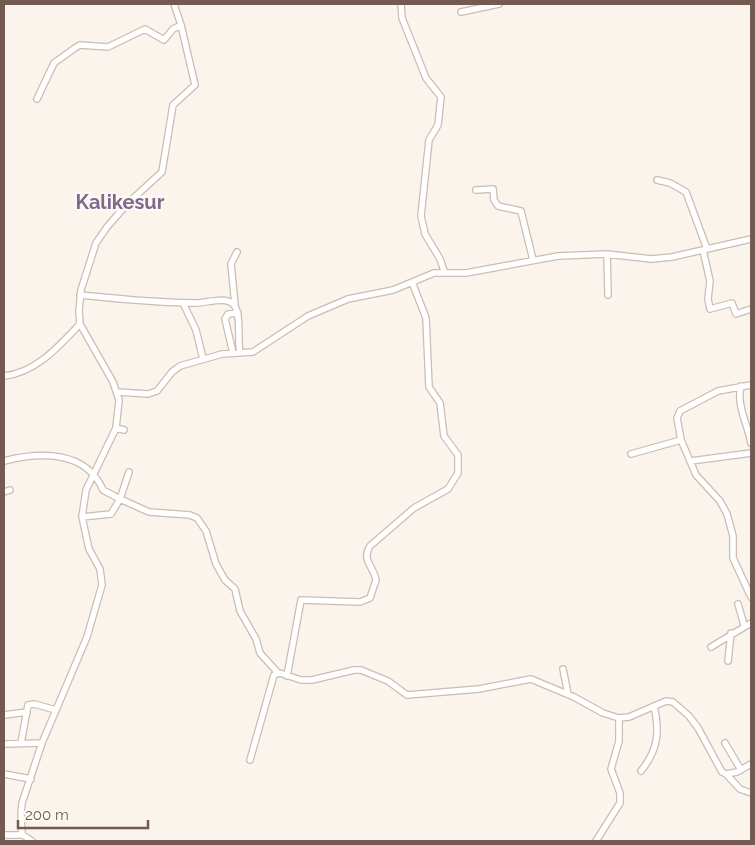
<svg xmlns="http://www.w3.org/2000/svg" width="755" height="845" font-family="Raleway,sans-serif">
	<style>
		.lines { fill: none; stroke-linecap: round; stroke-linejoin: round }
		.minor-casing { stroke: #ccbcb2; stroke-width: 8 }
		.minor { stroke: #fff; stroke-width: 5.5 }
		.labels { text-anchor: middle; stroke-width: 5; stroke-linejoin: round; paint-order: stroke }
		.quarter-label { font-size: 20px; font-weight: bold; fill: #7f698e; stroke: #fdf8f2 }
	</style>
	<rect width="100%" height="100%" fill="#fbf4ec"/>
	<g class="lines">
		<g class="minor-casing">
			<path id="minor" d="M 401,4 L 402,18 L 426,78 L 441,97 L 438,125 L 429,140 L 421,216 L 425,234 L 440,259 L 444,271
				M 461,12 L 499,4
				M 37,99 L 54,63 L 75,48 L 80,45 L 108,47 L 145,29 L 164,40 L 173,29 L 181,25
				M 657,180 L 670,183 L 686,192 L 707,249
				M 476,190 L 493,189 L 494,200 L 498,206 L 521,211 L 533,260
				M 703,250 L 710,281 L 708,299 L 710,309 L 732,303 L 736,314 L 751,309
				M 607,254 L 608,295
				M 80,295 C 119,299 157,303 196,303 C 207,303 225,296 233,304 C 242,312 237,340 240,353
				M 183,303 L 196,330 L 203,359
				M 235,305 L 231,264 L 237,252
				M 233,353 L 225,319 L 228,314 L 238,313
				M 4,376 C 36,373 59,346 80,324
				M 751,385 L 718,391 L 680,411 L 677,418 L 681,440 L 696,475 L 720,501 L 727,514 L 733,536 L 733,558 L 751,597
				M 741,386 C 736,405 748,425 751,443
				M 117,392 L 148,394 L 157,391 L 172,372 L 180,366 L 222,354 L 253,352 L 308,316 L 348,299 L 393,290 L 434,273 L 466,273 L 558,256 L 607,254 L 651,259 L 672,257 L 751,239
				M 116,428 L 124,430
				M 631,454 L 681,440
				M 4,461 C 40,452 86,450 103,490 L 120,499 L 129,472
				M 691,461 L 751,453
				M 4,492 L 10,490
				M 82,517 L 111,514 L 120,499 L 149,512 L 190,515 L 197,518 L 206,531 L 216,564 L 225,580 L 235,589 L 240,611 L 256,639 L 260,653 L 278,673
				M 738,604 L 744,625
				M 711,647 L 751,623
				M 728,661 L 731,633
				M 563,669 L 568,694
				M 287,676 L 301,600 L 360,602 L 370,598 L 376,580 C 374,567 361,560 370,546 L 414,508 L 448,489 L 458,473 L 458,455 L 444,436 L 440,403 L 429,387 L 426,318 L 412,282
				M 4,715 L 27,712
				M 21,743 L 28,705 L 34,704 L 56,710
				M 725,743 L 741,770
				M 4,744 L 42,743
				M 250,760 L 274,675 L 280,673 L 301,680 L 312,680 L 354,670 L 361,670 L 388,681 L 407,695 L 479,689 L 531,679 L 574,697 L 603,713 L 619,718 L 629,717 L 666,701 L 673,702 L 689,716 L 698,728 L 722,772 L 726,774 L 737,772 L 751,764
				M 641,771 C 658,750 660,732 654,706
				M 4,774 L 31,779
				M 726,774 L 740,789 L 751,793
				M 4,835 L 23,835 L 32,841
				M 22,835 L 21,814 L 22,803 L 42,743 L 87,637 L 102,585 L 100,569 L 89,549 L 82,517 L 86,490 L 116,428 L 119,400 L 113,382 L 80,324 L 79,311 L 81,290 L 96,243 L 107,227 L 128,203 L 162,172 L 173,105 L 195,85 L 181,25 L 174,4
				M 596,841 L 620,803 L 620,793 L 611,769 L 619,741 L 619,718"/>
		</g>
		<use href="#minor" class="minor"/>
	</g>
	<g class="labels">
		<g class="quarter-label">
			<text x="120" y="209">Kalikesur</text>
		</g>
	</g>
	<rect width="755" height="845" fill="none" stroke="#735b51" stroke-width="10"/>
	<path d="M18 820v8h130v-8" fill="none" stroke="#735b51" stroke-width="2.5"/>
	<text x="25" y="820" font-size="15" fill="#735b51" stroke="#fdf8f2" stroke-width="4" paint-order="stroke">200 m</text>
</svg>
